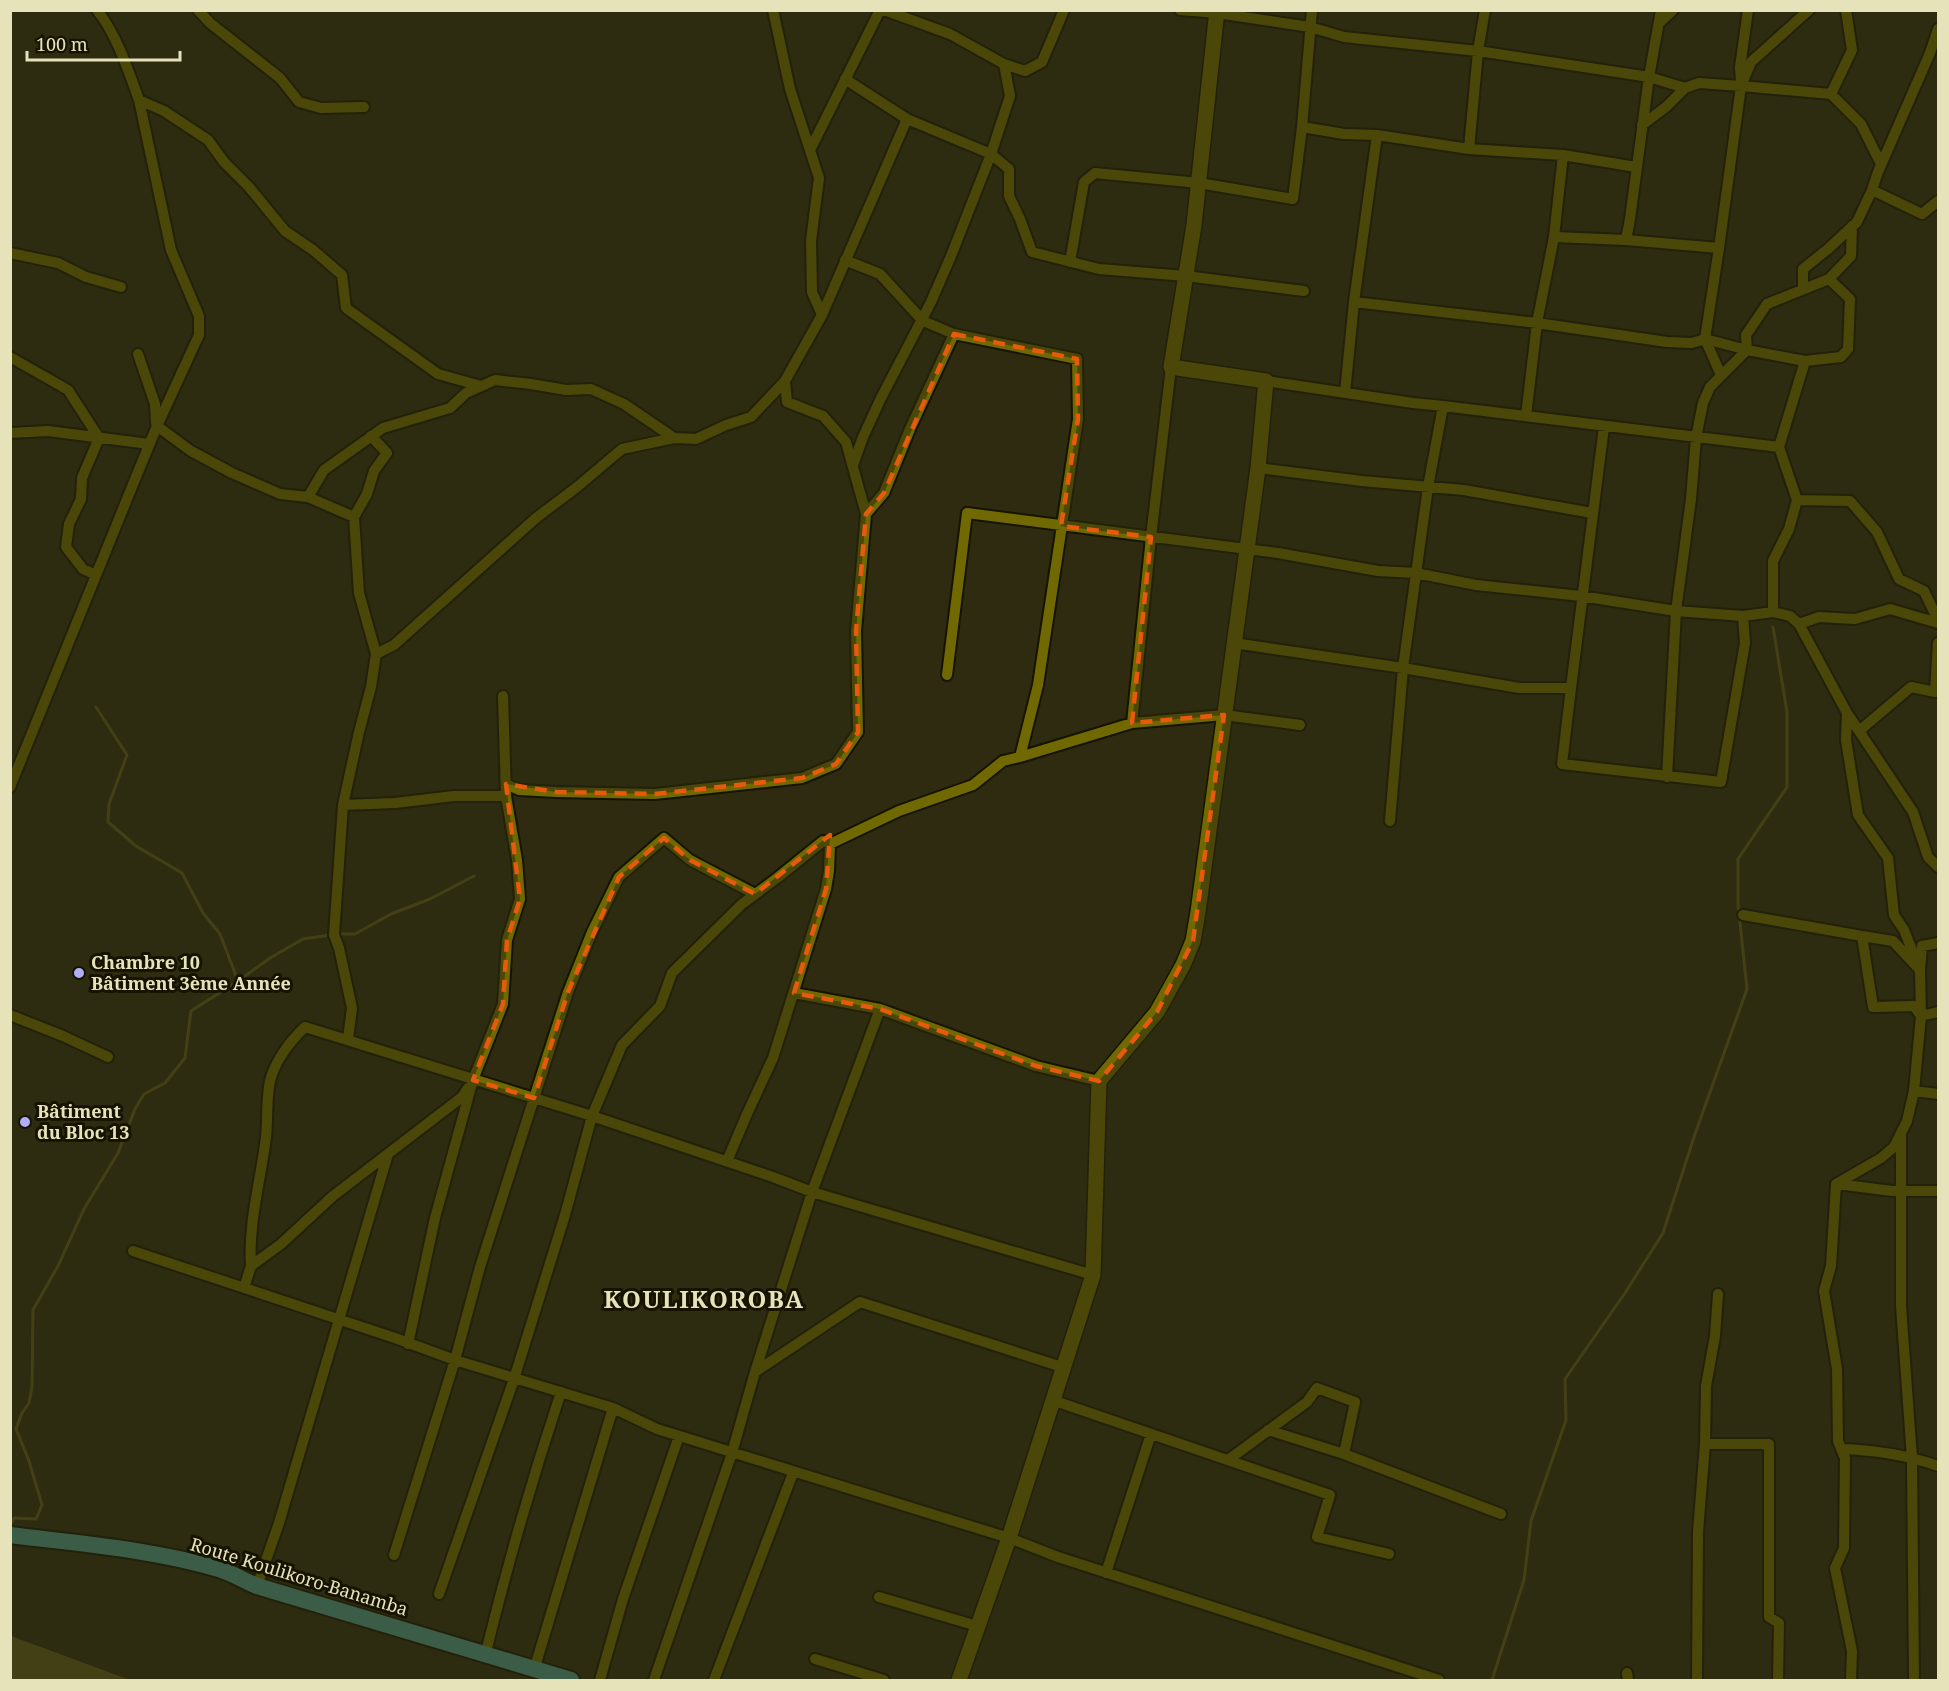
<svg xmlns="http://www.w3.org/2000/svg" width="1949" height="1691" font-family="'Noto Serif',serif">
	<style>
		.water { fill: #5f5a1c }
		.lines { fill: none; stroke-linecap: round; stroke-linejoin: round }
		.stream { stroke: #5f5a1c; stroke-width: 3 }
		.street-casing { stroke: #161400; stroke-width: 14 }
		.secondary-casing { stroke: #161400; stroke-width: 18 }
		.primary-casing { stroke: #161400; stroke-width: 20 }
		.street { stroke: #706800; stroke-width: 10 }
		.secondary { stroke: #706800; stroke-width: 15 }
		.primary { stroke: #4d9888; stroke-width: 16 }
		.marked { fill: none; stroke: #e8590c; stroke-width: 4.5; stroke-dasharray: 12 8; stroke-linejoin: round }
		.poi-dot { fill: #afaefa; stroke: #161400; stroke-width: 2 }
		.labels { text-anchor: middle; stroke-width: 6; stroke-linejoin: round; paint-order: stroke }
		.poi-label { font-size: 18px; font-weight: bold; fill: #e6e3ba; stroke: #161400; text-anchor: start }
		.street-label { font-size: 18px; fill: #e6e3ba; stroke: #161400 }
		.district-label { font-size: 24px; font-weight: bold; letter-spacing: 1.5px; fill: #e6e3ba; stroke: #161400 }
	</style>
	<rect width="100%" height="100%" fill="#2e2b10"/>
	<path class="water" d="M 11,1636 L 130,1680 L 11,1680 Z"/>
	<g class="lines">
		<path class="stream" d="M 337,934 L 355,934 L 391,914 L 430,899 L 474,876
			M 238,981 L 270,958 L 303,939 L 330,935
			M 10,1525 L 14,1518 L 36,1519 L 42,1505 L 29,1461 L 16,1429 L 22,1413 L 29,1403 L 32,1387 L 33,1310 L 58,1266 L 84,1209 L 118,1153 L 135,1109 L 144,1094 L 165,1083 L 185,1058 L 191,1011 L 238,981 L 220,934 L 203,913 L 182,873 L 136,846 L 108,822 L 109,804 L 127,755 L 96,707
			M 1492,1680 L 1524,1580 L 1531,1521 L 1566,1420 L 1565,1379 L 1625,1293 L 1663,1233 L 1695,1134 L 1747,989 L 1738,904 L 1738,859 L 1787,787 L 1787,712 L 1773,627"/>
		<g class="street-casing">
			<path id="street" d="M 97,10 C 117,35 128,70 139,100 L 164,111 L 208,140 L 224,162 L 249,187 L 285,231 L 313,250 L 342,275 L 346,308 L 438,374 L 481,386
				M 198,10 L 210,23 L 280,78 L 299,102 L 321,108 L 364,107
				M 773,10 L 790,89 L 819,178 L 811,241 L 812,292 L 822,315
				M 1180,10 L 1217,13 L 1310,27 L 1344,37 L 1478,51 L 1610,71 L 1649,77 L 1685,88 L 1699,83 L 1741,86 L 1751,62 L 1809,10
				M 1660,22 L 1673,10
				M 1938,29 L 1930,53 L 1878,172 L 1872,190 L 1922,214 L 1938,201
				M 1004,64 L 1025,71 L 1042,62 L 1064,10
				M 1741,82 L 1740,67 L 1748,10
				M 1831,94 L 1852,50 L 1846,10
				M 907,119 L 991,154 L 1009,169 L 1009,196 L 1020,219 L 1032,252 L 1099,269 L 1186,276 L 1304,291
				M 1642,125 L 1666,107 L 1685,88
				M 1302,127 L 1344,134 L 1377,135 L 1469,149 L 1563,155 L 1636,167
				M 1469,149 L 1478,51 L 1485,10
				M 810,150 L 880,10
				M 1554,237 L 1626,240 L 1719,248
				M 1626,240 L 1630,219 L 1649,77 L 1661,10
				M 10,253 L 58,263 L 86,277 L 121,287
				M 845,260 L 880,274 L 923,321 L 954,334
				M 1070,262 L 1084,182 L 1095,173 L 1199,183 L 1293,199 L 1302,127 L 1312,10
				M 1803,289 L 1803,269 L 1828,249 L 1857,222 L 1872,190
				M 1354,302 L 1537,323 L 1667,342 L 1692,343 L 1705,339 L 1719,248 L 1741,86 L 1831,94 L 1861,124 L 1881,164
				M 138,354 L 155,404 L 156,423
				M 10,357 L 68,390 L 99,438 L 82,478 L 81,499 L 69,524 L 66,547 L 83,569 L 96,575
				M 1721,375 L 1705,339 L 1747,350 L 1746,335 L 1767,304 L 1829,279 L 1851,256 L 1852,226
				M 1266,381 L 1413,403 L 1443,406 L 1779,447
				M 1345,393 L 1354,302 L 1377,135
				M 1526,416 L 1537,323 L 1554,237 L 1563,155
				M 157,426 L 191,451 L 232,473 L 280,494 L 308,497
				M 10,433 L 48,431 L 149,444
				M 371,436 L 387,453 L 374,471 L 367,494 L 354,517 L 308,497 L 324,470 L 383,428 L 450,408 L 466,393 L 495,380 L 531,384 L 566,390 L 591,389 L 624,404 L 674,438 L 622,449 L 577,487 L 536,518 L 394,645 L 376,654
				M 674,438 L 696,439 L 726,425 L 751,417 L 785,381 L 822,315 L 907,119 L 845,79
				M 853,465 L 863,437 L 881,398 L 931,302 L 951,256 L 991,154 L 1010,96 L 1004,64 L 950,34 L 884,10
				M 1258,468 L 1362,481 L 1464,490 L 1592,513
				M 1797,500 L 1850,501 L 1877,532 L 1899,579 L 1924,591 L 1938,620
				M 866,514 L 884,493 L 910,429 L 954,334 L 1077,359 L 1078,419 L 1038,685 L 1020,757
				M 1773,612 L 1773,561 L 1789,529 L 1797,500 L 1779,447 L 1805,361 L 1841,357 L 1848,349 L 1850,299 L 1829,279
				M 1799,624 L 1847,713 L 1846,740 L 1858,815 L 1888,858 L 1894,915 L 1904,930 L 1920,970 L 1921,1016 L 1914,1091 L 1907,1121 L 1894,1147 L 1881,1158 L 1836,1184 L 1831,1266 L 1824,1291 L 1837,1369 L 1838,1441 L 1845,1458 L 1844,1548 L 1835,1568 L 1852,1651 L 1851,1680
				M 1234,643 L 1403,668 L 1519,688 L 1571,688 L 1604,427
				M 947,675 L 967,513 L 1278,553 L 1378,571 L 1416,573 L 1476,585 L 1581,596 L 1676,611 L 1743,616 L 1773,612 L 1790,616 L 1799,624 L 1819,617 L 1855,619 L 1890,609 L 1938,623
				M 1571,688 L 1562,764 L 1721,782 L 1745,643 L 1743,616
				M 1847,713 L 1913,812 L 1928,857 L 1938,867
				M 1132,723 L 1151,537 L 1171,367
				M 1859,731 L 1911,687 L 1935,692 L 1938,643
				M 1667,777 L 1676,611 L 1691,499 L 1696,438 L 1703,403 L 1710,387 L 1747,350 L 1805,361
				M 506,784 L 519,790 L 556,792 L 655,794 L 802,778 L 836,764 L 858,732 L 856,631 L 866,514 L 846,442 L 823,416 L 787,402 L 785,381
				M 10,787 L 138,472 L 157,426 L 199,335 L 199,316 L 171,250 L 139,100
				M 343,805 L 359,732 L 371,687 L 376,654 L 359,593 L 354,517
				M 1390,821 L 1403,668 L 1428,487 L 1443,406
				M 1743,915 L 1862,936 L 1873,1007 L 1914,1006 L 1921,1016 L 1938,1012
				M 1862,936 L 1893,941 L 1920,970 L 1922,946 L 1938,943
				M 794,993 L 880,1009 L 1036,1066 L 1099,1081
				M 10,1015 L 63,1036 L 108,1057
				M 348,1039 L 352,1008 L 339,948 L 334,935 L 343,805 L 395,803 L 454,796 L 506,796
				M 1914,1091 L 1938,1094
				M 1901,1135 L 1901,1306 L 1912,1458 L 1914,1680
				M 727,1161 L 747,1114 L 773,1058 L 826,889 L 829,871 L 830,844
				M 1837,1184 L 1892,1191 L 1938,1191
				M 133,1251 L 395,1338 L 455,1360 L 613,1408 L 657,1429 L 1009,1538 L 1058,1557 L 1439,1680
				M 251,1266 C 248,1223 261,1179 266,1137 C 268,1119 266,1099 270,1081 C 275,1061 290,1041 305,1027 L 592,1116 L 773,1177 L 812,1192 L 1093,1275
				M 244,1288 L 251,1266 L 281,1244 L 333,1196 L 462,1097 L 468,1088
				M 408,1344 L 435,1218 L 473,1080 L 503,1004 L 507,940 L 520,899 L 517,860 L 506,796 L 503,696
				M 755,1372 L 860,1302 L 1062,1367
				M 1052,1400 L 1330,1495 L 1317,1537 L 1389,1554
				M 1268,1430 L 1344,1454
				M 1705,1444 L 1769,1444 L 1769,1617 L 1779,1623 L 1778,1680
				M 1841,1449 C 1875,1450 1907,1455 1938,1466
				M 1228,1460 L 1307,1402 L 1317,1388 L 1355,1402 L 1344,1454 L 1501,1514
				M 394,1555 L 455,1360 L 480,1267 L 568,992 L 592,932 L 619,877 L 664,838 L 690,860 L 755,894
				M 1106,1573 L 1151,1434
				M 257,1586 L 279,1523 L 388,1154
				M 439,1594 L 514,1379 L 565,1215 L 592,1116 L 622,1045 L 660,1006 L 672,973 L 742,904 L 777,878 L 823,841 L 830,844 L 899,811 L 973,785 L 1003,761 L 1020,757 L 1132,723 L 1224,715 L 1300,725
				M 879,1597 L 977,1626
				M 485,1656 C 507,1566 532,1479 561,1392
				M 815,1659 L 884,1680
				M 534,1670 L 613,1408
				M 1627,1673 L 1628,1680
				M 600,1680 L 623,1599 L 679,1436
				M 654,1680 L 732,1453 L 755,1372 L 812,1192 L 880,1009
				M 714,1680 L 793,1473
				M 1697,1680 L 1698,1532 L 1705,1444 L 1706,1386 L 1715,1336 L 1718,1294"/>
		</g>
		<g class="secondary-casing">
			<path id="secondary" d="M 959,1680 L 1009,1538 L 1093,1275 L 1099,1081 L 1157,1012 L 1183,965 L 1193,941 L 1198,912 L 1258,468 L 1266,381 L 1171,367 L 1194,225 L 1217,10"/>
		</g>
		<g class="primary-casing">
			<path id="primary" d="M 10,1535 C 81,1544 151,1549 219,1569 C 232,1573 245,1581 257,1586 L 571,1680"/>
		</g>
		<use href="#street" class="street"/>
		<use href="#secondary" class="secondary"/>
		<use href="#primary" class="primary"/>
	</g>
	<path d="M0 0H1949V1691H0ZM 954,334 L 1077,359 L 1078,419 L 1061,526 L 1151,537 L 1132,723 L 1224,715 L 1193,941 L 1157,1012 L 1099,1081 L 1036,1066 L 880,1009 L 794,993 L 826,889 L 830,835 L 755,894 L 690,860 L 664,838 L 619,877 L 568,992 L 534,1098 L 473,1080 L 503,1004 L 507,940 L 520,899 L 506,784 L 556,792 L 655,794 L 802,778 L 836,764 L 858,732 L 856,631 L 866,514 L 884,493 Z" fill="#2e2b10" fill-opacity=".55" fill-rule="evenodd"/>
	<path class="marked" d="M 954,334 L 1077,359 L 1078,419 L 1061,526 L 1151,537 L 1132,723 L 1224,715 L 1193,941 L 1157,1012 L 1099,1081 L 1036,1066 L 880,1009 L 794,993 L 826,889 L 830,835 L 755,894 L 690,860 L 664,838 L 619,877 L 568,992 L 534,1098 L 473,1080 L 503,1004 L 507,940 L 520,899 L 506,784 L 556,792 L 655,794 L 802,778 L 836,764 L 858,732 L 856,631 L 866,514 L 884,493 Z"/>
	<g class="poi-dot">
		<circle cx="79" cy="973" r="6"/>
		<circle cx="25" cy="1122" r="6"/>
	</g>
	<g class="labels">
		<g class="poi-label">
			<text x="91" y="969">Chambre 10<tspan x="91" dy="21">Bâtiment 3ème Année</tspan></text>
			<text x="37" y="1118">Bâtiment<tspan x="37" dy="21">du Bloc 13</tspan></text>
		</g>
		<g class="street-label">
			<text transform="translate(299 1577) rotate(17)" y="6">Route Koulikoro-Banamba</text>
		</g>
		<g class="district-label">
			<text x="704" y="1308">KOULIKOROBA</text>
		</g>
	</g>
	<rect width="1949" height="1691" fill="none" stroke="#e6e3ba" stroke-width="24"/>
	<path d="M27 51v9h153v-9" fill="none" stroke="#e6e3ba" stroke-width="3"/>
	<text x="36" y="51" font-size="18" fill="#e6e3ba" stroke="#161400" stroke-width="4.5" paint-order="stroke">100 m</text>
</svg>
